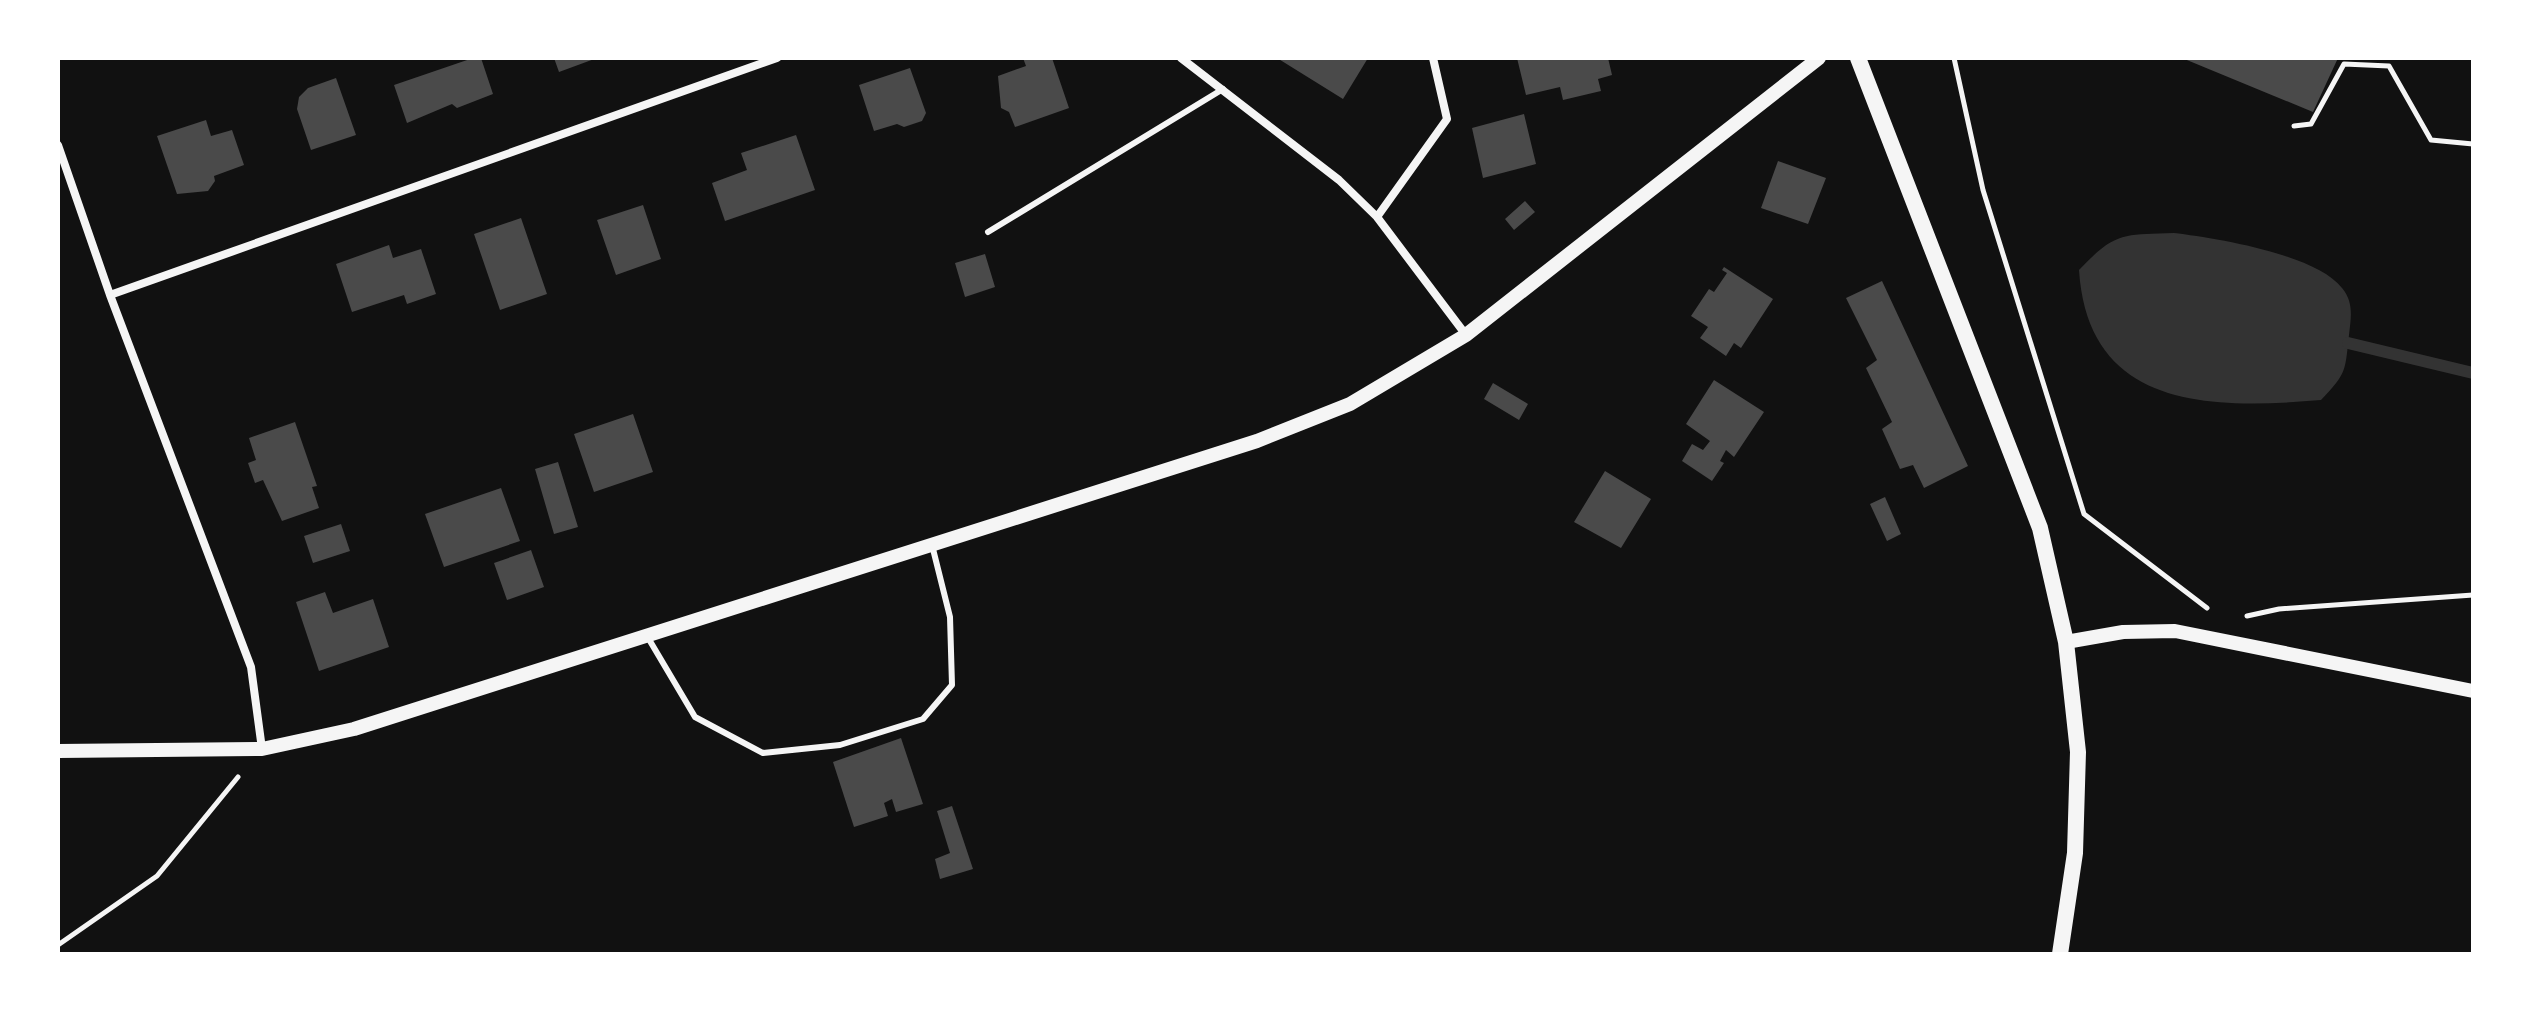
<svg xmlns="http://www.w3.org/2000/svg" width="2531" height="1012" font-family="'IBM Plex Serif',serif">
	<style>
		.water { fill: #333 }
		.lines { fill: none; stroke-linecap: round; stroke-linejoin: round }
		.stream { stroke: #333; stroke-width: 12 }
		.building { fill: #4a4a4a }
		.path { stroke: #f5f5f5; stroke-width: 5 }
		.service { stroke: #f5f5f5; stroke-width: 6 }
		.minor { stroke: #f5f5f5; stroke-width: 8 }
		.tertiary { stroke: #f5f5f5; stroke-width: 14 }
		.secondary { stroke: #f5f5f5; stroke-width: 16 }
	</style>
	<rect width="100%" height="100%" fill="#111"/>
	<path class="water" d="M 2174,233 C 2215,238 2316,254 2342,288 C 2354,302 2351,318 2349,335 C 2345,371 2347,373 2321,400 C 2214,409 2088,411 2079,270 C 2116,231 2123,235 2174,233 Z"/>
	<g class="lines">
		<path class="stream" d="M 2348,343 L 2473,373"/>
	</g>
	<path class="building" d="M 473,58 L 481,58 L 493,94 L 457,108 L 452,104 L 407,123 L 394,85 Z
		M 554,58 L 597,58 L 559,72 Z
		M 1023,58 L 1052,58 L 1069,108 L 1015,127 L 1009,112 L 1001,108 L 998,76 L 1026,66 Z
		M 1277,58 L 1368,58 L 1343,99 Z
		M 1517,58 L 1608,58 L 1612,75 L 1598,79 L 1601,91 L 1563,100 L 1560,87 L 1526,95 Z
		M 2182,58 L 2338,58 L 2313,112 Z
		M 910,68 L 926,113 L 922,121 L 904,127 L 897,124 L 874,131 L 859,85 Z
		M 336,78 L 356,135 L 311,150 L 297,109 L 299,97 L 308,88 Z
		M 1524,114 L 1536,164 L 1483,178 L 1472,128 Z
		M 206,120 L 211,136 L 232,130 L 244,165 L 214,176 L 215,181 L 208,191 L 177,194 L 157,136 Z
		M 796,135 L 815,190 L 725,221 L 712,183 L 747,170 L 741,153 Z
		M 1778,161 L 1826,178 L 1808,224 L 1761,208 Z
		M 1525,201 L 1535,212 L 1514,230 L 1505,219 Z
		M 643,205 L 661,259 L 616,275 L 597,220 Z
		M 521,218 L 547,294 L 500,310 L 474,234 Z
		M 389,245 L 393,258 L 421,249 L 436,294 L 407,304 L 404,295 L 352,312 L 336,264 Z
		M 985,254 L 995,287 L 965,297 L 955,263 Z
		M 1724,267 L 1773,299 L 1741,348 L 1734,343 L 1726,356 L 1700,338 L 1708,327 L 1691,316 L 1709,289 L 1714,292 L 1727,273 L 1722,270 Z
		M 1882,281 L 1968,466 L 1924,488 L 1913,465 L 1900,469 L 1882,429 L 1892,422 L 1866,368 L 1877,360 L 1846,298 Z
		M 1714,380 L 1764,412 L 1734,457 L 1726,450 L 1720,461 L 1724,463 L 1712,481 L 1682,461 L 1692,444 L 1703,450 L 1710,441 L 1686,424 Z
		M 1493,383 L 1528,404 L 1519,420 L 1484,399 Z
		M 633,414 L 653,472 L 594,492 L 574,434 Z
		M 295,422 L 317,486 L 312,487 L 319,508 L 282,521 L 263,480 L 255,483 L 248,463 L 256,460 L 249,438 Z
		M 558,462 L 578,527 L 554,534 L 535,469 Z
		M 1605,471 L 1651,499 L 1621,548 L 1574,522 Z
		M 501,488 L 520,541 L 444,567 L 425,514 Z
		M 1885,497 L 1901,534 L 1887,541 L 1870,504 Z
		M 341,524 L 350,551 L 313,563 L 304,536 Z
		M 531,550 L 544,587 L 507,600 L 494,563 Z
		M 325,592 L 333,613 L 373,599 L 389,647 L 319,671 L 296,602 Z
		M 901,738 L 923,804 L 896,812 L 892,799 L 884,803 L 888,816 L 854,827 L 833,762 Z
		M 952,806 L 973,869 L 940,879 L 935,859 L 950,853 L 937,811 Z"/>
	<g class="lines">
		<path class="path" d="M 1954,58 L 1983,190 L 2084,514 L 2207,608
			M 2294,126 L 2311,124 L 2344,64 L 2389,66 L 2431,140 L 2473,144
			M 2247,616 L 2279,609 L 2473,595
			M 58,945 L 157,876 L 238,777"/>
		<path class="service" d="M 988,232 L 1223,89
			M 647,636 L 695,717 L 763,753 L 840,745 L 923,719 L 952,685 L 950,617 L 932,545"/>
		<path class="minor" d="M 1181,58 L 1339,180 L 1377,217 L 1466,335
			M 58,145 L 110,295 L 251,667 L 262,749
			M 1377,217 L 1447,119 L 1433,58
			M 110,295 L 777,58"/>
		<path class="tertiary" d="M 2066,642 L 2123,632 L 2175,631 L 2473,691
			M 58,751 L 262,749 L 354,729 L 1257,441 L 1350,404 L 1466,335 L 1819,58"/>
		<path class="secondary" d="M 1858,58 L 2040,528 L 2066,642 L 2078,752 L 2075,853 L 2060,954"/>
	</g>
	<rect width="2531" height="1012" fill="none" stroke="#ffffff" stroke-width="120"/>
</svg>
